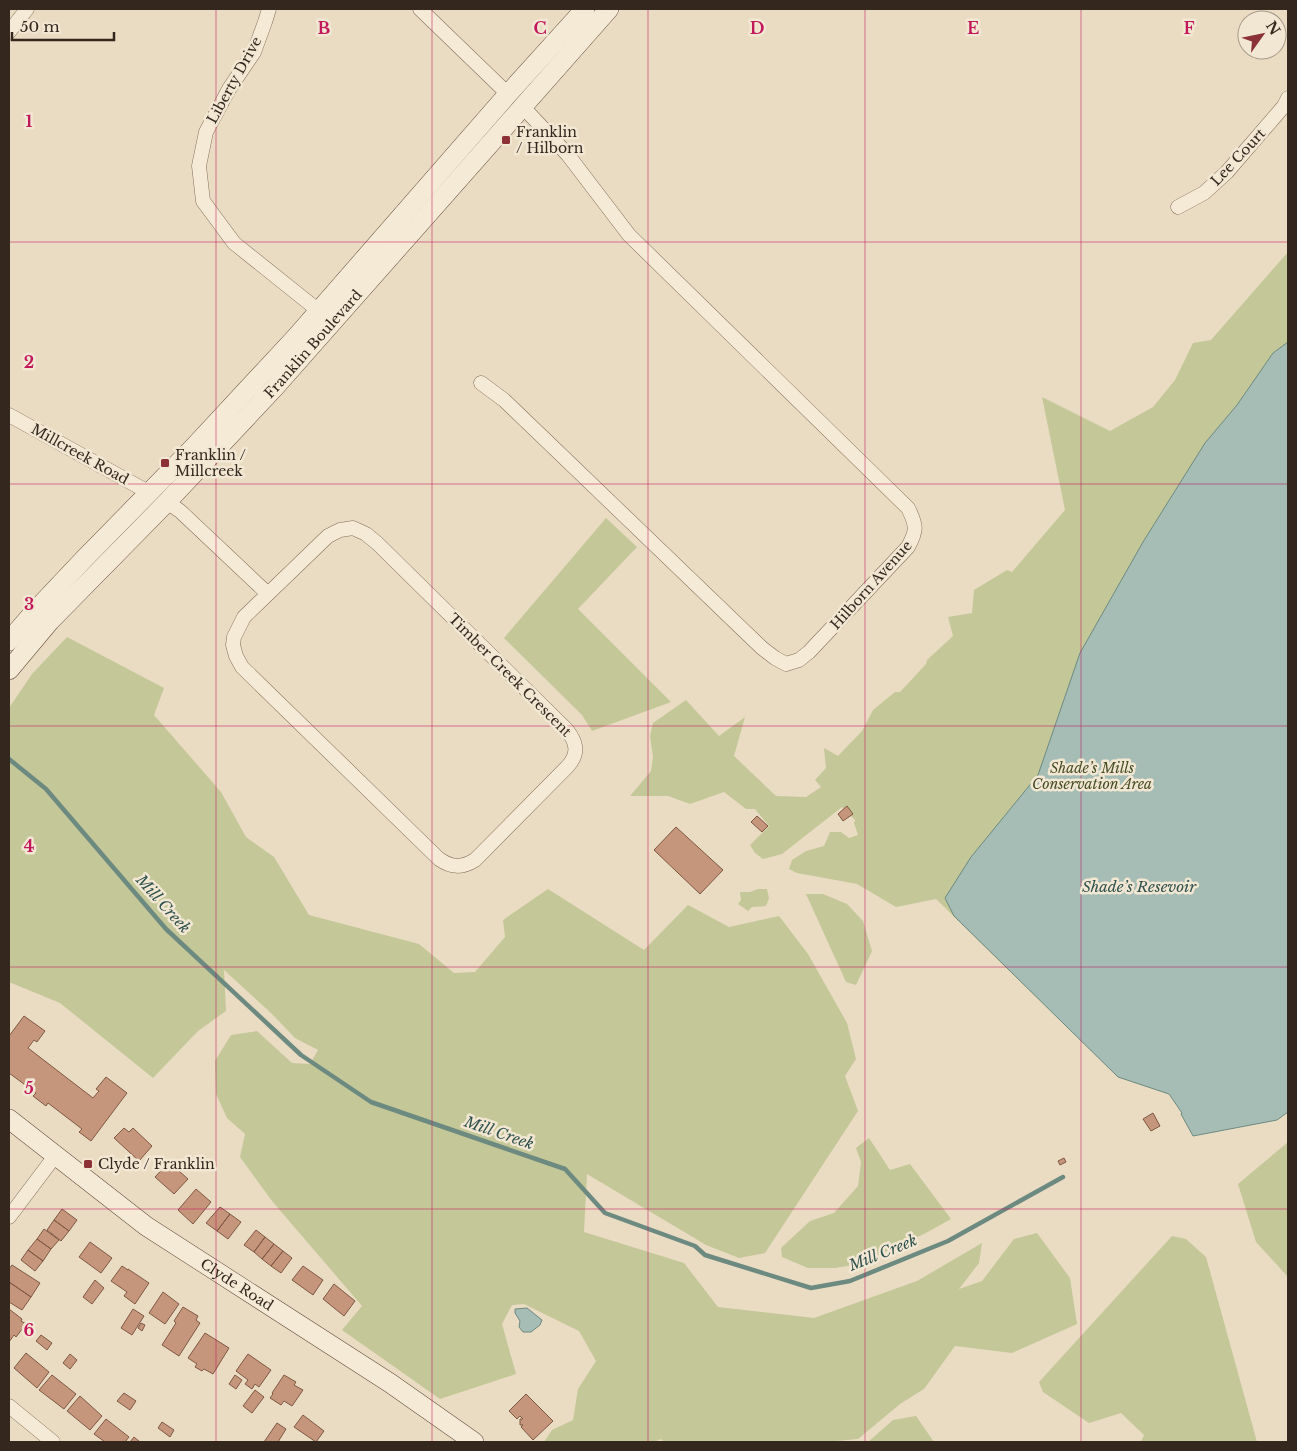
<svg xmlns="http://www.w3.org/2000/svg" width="1297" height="1451" font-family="'Libre Baskerville',serif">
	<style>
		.green { fill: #c4c798 }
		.water { fill: #a5bdb5; stroke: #6d8a81 }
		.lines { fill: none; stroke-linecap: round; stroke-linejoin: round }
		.stream { stroke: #6d8a81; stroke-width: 4.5 }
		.building { fill: #c5967c; stroke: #7f5843 }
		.street-casing { stroke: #826e5b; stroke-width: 15 }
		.secondary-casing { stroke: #644f3f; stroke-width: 20 }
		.street { stroke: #f5ead5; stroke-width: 14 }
		.secondary { stroke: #f5ead5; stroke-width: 19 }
		.grid { fill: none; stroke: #c2185b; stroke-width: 1; stroke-opacity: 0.55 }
		.poi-dot { fill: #8c3136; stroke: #f2e7d2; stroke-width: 2 }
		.labels { text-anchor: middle; stroke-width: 5; stroke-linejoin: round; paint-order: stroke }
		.street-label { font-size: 14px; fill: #34271e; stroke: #f2e7d2 }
		.poi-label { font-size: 14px; fill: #34271e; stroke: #f2e7d2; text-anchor: start }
		.park-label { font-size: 14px; font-style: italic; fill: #464e27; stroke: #f2e7d2 }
		.water-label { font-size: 15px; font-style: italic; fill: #2f524e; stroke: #f2e7d2 }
		.grid-label { font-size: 16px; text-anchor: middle; font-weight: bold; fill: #c2185b; stroke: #f2e7d2; stroke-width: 5; stroke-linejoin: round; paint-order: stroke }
	</style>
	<rect width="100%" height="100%" fill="#eadcc3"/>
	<path class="green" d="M 1288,252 L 1288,1059 L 1118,1077 L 936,899 L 896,907 L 857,884 L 797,873 L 789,869 L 792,860 L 806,851 L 824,846 L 830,832 L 841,832 L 849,838 L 858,835 L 854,823 L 855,820 L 842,807 L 782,854 L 763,859 L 755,853 L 750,845 L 769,826 L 755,809 L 746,809 L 724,792 L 690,804 L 668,796 L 630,796 L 651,771 L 653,757 L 650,736 L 653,723 L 686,700 L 719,736 L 745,717 L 734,756 L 776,796 L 806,797 L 821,787 L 815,780 L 826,768 L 824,748 L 838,756 L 862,731 L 873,710 L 895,692 L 900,692 L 926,664 L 927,660 L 953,636 L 948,617 L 972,613 L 974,590 L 1007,570 L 1012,572 L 1065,510 L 1042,397 L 1110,431 L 1153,407 L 1175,380 L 1193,343 L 1211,340 Z
		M 606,518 L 637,547 L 578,609 L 671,702 L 592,731 L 582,715 L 504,638 Z
		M 67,637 L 164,688 L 154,715 L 221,792 L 246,837 L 274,857 L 309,915 L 419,944 L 454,973 L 475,972 L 505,937 L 503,920 L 548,889 L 644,950 L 688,905 L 729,927 L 779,916 L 808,954 L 847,1023 L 856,1059 L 845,1076 L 858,1111 L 765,1253 L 739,1258 L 706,1245 L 587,1174 L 584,1232 L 684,1263 L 718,1307 L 814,1318 L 917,1281 L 982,1243 L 979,1263 L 959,1289 L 982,1281 L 1014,1239 L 1037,1233 L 1070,1278 L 1077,1324 L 1012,1353 L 955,1346 L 924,1389 L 900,1404 L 858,1439 L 825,1442 L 664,1442 L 661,1439 L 654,1442 L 544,1442 L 552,1430 L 573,1420 L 578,1389 L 596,1361 L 579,1331 L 524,1304 L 512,1305 L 502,1324 L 516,1374 L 440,1399 L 342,1330 L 362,1306 L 272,1201 L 240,1157 L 245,1134 L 227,1118 L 216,1094 L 215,1061 L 231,1035 L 257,1031 L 292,1063 L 310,1064 L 318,1050 L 295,1038 L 272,1014 L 224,970 L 226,1011 L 198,1031 L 153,1078 L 60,1003 L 9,982 L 9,708 L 32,674 Z
		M 758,889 L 767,889 L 769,898 L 766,906 L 752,907 L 748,911 L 738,904 L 741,900 L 740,892 L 750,892 Z
		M 806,894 L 823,894 L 847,904 L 863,921 L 872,951 L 856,985 L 846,982 Z
		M 869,1138 L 890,1170 L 910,1164 L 951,1219 L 924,1234 L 859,1264 L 835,1268 L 808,1268 L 782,1257 L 781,1248 L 810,1221 L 834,1213 L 858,1186 L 861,1162 L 856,1148 Z
		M 1288,1142 L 1288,1277 L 1256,1242 L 1238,1184 Z
		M 1172,1236 L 1186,1239 L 1206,1257 L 1257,1442 L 1141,1442 L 1144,1435 L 1121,1413 L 1089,1423 L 1043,1392 L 1039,1382 Z
		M 916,1416 L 934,1442 L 868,1442 L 893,1420 Z"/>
	<path class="water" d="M 1288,342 L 1288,1112 L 1277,1120 L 1193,1136 L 1181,1114 L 1182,1113 L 1169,1094 L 1118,1077 L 954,916 L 945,898 L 971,857 L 1038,775 L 1080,653 L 1143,542 L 1205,443 L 1237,405 L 1273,353 Z
		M 527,1308 L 542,1320 L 540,1325 L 531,1332 L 523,1332 L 519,1327 L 520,1321 L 515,1313 L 515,1309 Z"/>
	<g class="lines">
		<path class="stream" d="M 9,759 L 46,789 L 166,929 L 301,1055 L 371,1102 L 565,1169 L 605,1213 L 695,1246 L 705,1255 L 811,1288 L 850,1281 L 948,1241 L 1063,1177"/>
	</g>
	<path class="building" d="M 847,806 L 853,814 L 843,821 L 838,814 Z
		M 757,816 L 768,826 L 762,832 L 751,822 Z
		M 676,827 L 723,870 L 700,894 L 654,850 Z
		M 24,1016 L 45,1031 L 37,1042 L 34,1040 L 28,1048 L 93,1098 L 99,1091 L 96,1089 L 106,1077 L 127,1093 L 91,1141 L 79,1132 L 82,1129 L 48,1103 L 46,1106 L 33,1096 L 36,1093 L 9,1073 L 9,1036 Z
		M 1153,1113 L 1160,1126 L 1151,1131 L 1143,1119 Z
		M 124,1128 L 129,1132 L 133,1128 L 152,1146 L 139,1161 L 114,1138 Z
		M 1064,1158 L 1066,1162 L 1060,1165 L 1058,1161 Z
		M 169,1162 L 188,1179 L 174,1194 L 155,1177 Z
		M 196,1189 L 211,1202 L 193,1224 L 178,1210 Z
		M 220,1207 L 230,1214 L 217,1231 L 206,1223 Z
		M 62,1209 L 77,1220 L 69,1231 L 54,1220 Z
		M 230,1214 L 241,1222 L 228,1239 L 217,1231 Z
		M 54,1220 L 69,1231 L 61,1241 L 47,1230 Z
		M 44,1229 L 59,1240 L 51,1249 L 37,1239 Z
		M 256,1230 L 265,1237 L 254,1252 L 244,1245 Z
		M 265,1237 L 274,1244 L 262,1259 L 254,1252 Z
		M 37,1239 L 51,1249 L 43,1261 L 28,1250 Z
		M 90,1242 L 112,1258 L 101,1273 L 79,1257 Z
		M 274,1244 L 283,1251 L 271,1266 L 262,1259 Z
		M 28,1250 L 43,1261 L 35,1271 L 21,1260 Z
		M 283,1251 L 292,1258 L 281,1273 L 271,1266 Z
		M 12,1265 L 40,1283 L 31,1297 L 9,1282 L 9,1269 Z
		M 122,1266 L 128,1270 L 128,1269 L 149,1283 L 135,1304 L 124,1296 L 127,1292 L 111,1281 Z
		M 303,1266 L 323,1280 L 313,1295 L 292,1280 Z
		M 95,1280 L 104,1288 L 92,1304 L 83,1297 Z
		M 9,1282 L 31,1297 L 22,1310 L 9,1302 Z
		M 334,1284 L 355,1301 L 344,1316 L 323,1299 Z
		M 163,1292 L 179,1304 L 165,1324 L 149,1313 Z
		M 183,1307 L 198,1316 L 196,1320 L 200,1323 L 179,1356 L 162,1345 L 176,1323 L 174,1321 Z
		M 9,1309 L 22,1319 L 21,1321 L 26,1324 L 16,1337 L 14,1335 L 9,1342 Z
		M 133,1309 L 144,1316 L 132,1335 L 121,1328 Z
		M 141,1323 L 145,1325 L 142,1331 L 138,1328 Z
		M 205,1333 L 229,1348 L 213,1374 L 204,1369 L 202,1371 L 195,1367 L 197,1364 L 188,1358 Z
		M 41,1335 L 52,1343 L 47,1350 L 36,1341 Z
		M 26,1353 L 49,1372 L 37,1388 L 14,1368 Z
		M 70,1354 L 77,1360 L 70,1369 L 63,1363 Z
		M 248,1354 L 271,1370 L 259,1387 L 255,1384 L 252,1389 L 245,1384 L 248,1380 L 236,1371 Z
		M 52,1375 L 76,1394 L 64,1409 L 39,1390 Z
		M 235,1375 L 242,1380 L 236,1389 L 229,1384 Z
		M 284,1375 L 296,1382 L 294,1385 L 303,1390 L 292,1406 L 284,1401 L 281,1405 L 270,1398 L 273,1394 L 272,1393 Z
		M 255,1390 L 264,1397 L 252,1413 L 243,1406 Z
		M 124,1393 L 136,1401 L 130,1410 L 117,1401 Z
		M 526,1394 L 553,1421 L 533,1440 L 521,1427 L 523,1425 L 520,1425 L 520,1419 L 523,1419 L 520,1416 L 517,1419 L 509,1411 Z
		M 80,1396 L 102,1416 L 90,1430 L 67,1411 Z
		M 303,1415 L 324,1431 L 316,1442 L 294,1427 Z
		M 106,1419 L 129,1437 L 125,1442 L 105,1442 L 94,1434 Z
		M 162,1422 L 174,1430 L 170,1437 L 158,1428 Z
		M 277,1423 L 286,1429 L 278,1442 L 264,1442 Z
		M 134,1437 L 140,1442 L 130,1442 Z"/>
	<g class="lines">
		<g class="street-casing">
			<path id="street" d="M 269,9 L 265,22 L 254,52 L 229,89 L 206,132 L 199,166 L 203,201 L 234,243 L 319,311
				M 420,9 L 508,94
				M 9,32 L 27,9
				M 1178,207 L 1204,193 L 1227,172 L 1284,106 L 1288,98
				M 481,383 L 504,400 L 762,648 L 775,658 L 786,664 L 799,660 L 809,652 L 908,547 C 917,530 917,526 908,508 L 629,235 L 568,155 L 522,106
				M 9,415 L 150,493
				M 167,502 L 180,511 L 268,594
				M 353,528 L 366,534 L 377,543 L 567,730 C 577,743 579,753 568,766 L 475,860 C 462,868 452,868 439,859 L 242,667 L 236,656 L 233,645 L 234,637 L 244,617 L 328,536 L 340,530 Z
				M 9,1217 L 55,1156
				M 9,1406 L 53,1442"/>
		</g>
		<g class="secondary-casing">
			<g id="secondary">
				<path d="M 9,641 L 34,612 L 84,559 L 191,450 L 296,337 L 508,94 L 585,9"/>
				<path id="s1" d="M 9,670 L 50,621 L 167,502 L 276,386 L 609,9"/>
				<path id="s2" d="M 9,1119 L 146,1226 L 390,1383 L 474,1442"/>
			</g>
		</g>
		<use href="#street" class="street"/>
		<use href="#secondary" class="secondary"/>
	</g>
	<path class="grid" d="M 216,9 L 216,1442M 432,9 L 432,1442M 648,9 L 648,1442M 865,9 L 865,1442M 1081,9 L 1081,1442M 9,242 L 1288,242M 9,484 L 1288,484M 9,726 L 1288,726M 9,967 L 1288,967M 9,1209 L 1288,1209"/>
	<g class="poi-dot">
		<rect x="501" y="135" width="10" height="10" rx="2.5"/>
		<rect x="160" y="458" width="10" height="10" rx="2.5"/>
		<rect x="83" y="1159" width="10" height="10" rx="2.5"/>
	</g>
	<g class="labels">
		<g class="street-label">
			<text transform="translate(234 80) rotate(-61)" y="5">Liberty Drive</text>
			<text transform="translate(1238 157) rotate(-47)" y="5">Lee Court</text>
			<text dy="5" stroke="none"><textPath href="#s1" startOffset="446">Franklin Boulevard</textPath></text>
			<text transform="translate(80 454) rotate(29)" y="5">Millcreek Road</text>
			<text transform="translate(871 585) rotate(-48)" y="5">Hilborn Avenue</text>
			<text transform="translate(510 675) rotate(45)" y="5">Timber Creek Crescent</text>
			<text dy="5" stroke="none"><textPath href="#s2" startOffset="282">Clyde Road</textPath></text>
		</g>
		<g class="poi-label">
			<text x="516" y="137">Franklin<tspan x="516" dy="16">/ Hilborn</tspan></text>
			<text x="175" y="460">Franklin /<tspan x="175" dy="16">Millcreek</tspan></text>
			<text x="98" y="1169">Clyde / Franklin</text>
		</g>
		<g class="park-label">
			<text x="1092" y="773">Shade’s Mills<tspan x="1092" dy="16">Conservation Area</tspan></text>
		</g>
		<g class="water-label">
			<text x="1139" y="892">Shade’s Resevoir</text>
			<text transform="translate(163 904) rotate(48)" y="5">Mill Creek</text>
			<text transform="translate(499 1133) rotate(19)" y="5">Mill Creek</text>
			<text transform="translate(883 1253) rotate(-22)" y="5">Mill Creek</text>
		</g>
	</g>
	<g class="grid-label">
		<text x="324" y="34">B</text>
		<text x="540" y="34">C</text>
		<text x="757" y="34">D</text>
		<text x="973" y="34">E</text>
		<text x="1189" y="34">F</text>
		<text x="29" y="127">1</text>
		<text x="29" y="368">2</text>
		<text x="29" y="610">3</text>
		<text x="29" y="852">4</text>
		<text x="29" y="1094">5</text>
		<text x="29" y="1336">6</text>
	</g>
	<rect width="1297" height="1451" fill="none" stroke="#34271e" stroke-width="20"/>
	<g transform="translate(1262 35) rotate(57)"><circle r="24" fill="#f2e7d2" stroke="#a69a8a"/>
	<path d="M0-4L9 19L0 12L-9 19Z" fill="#8c3136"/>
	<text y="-8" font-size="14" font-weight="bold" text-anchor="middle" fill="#34271e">N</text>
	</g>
	<path d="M12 32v8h102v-8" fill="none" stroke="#34271e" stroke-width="2.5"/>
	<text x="20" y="32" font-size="15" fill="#34271e" stroke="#f2e7d2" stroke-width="4" paint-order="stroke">50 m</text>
</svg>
